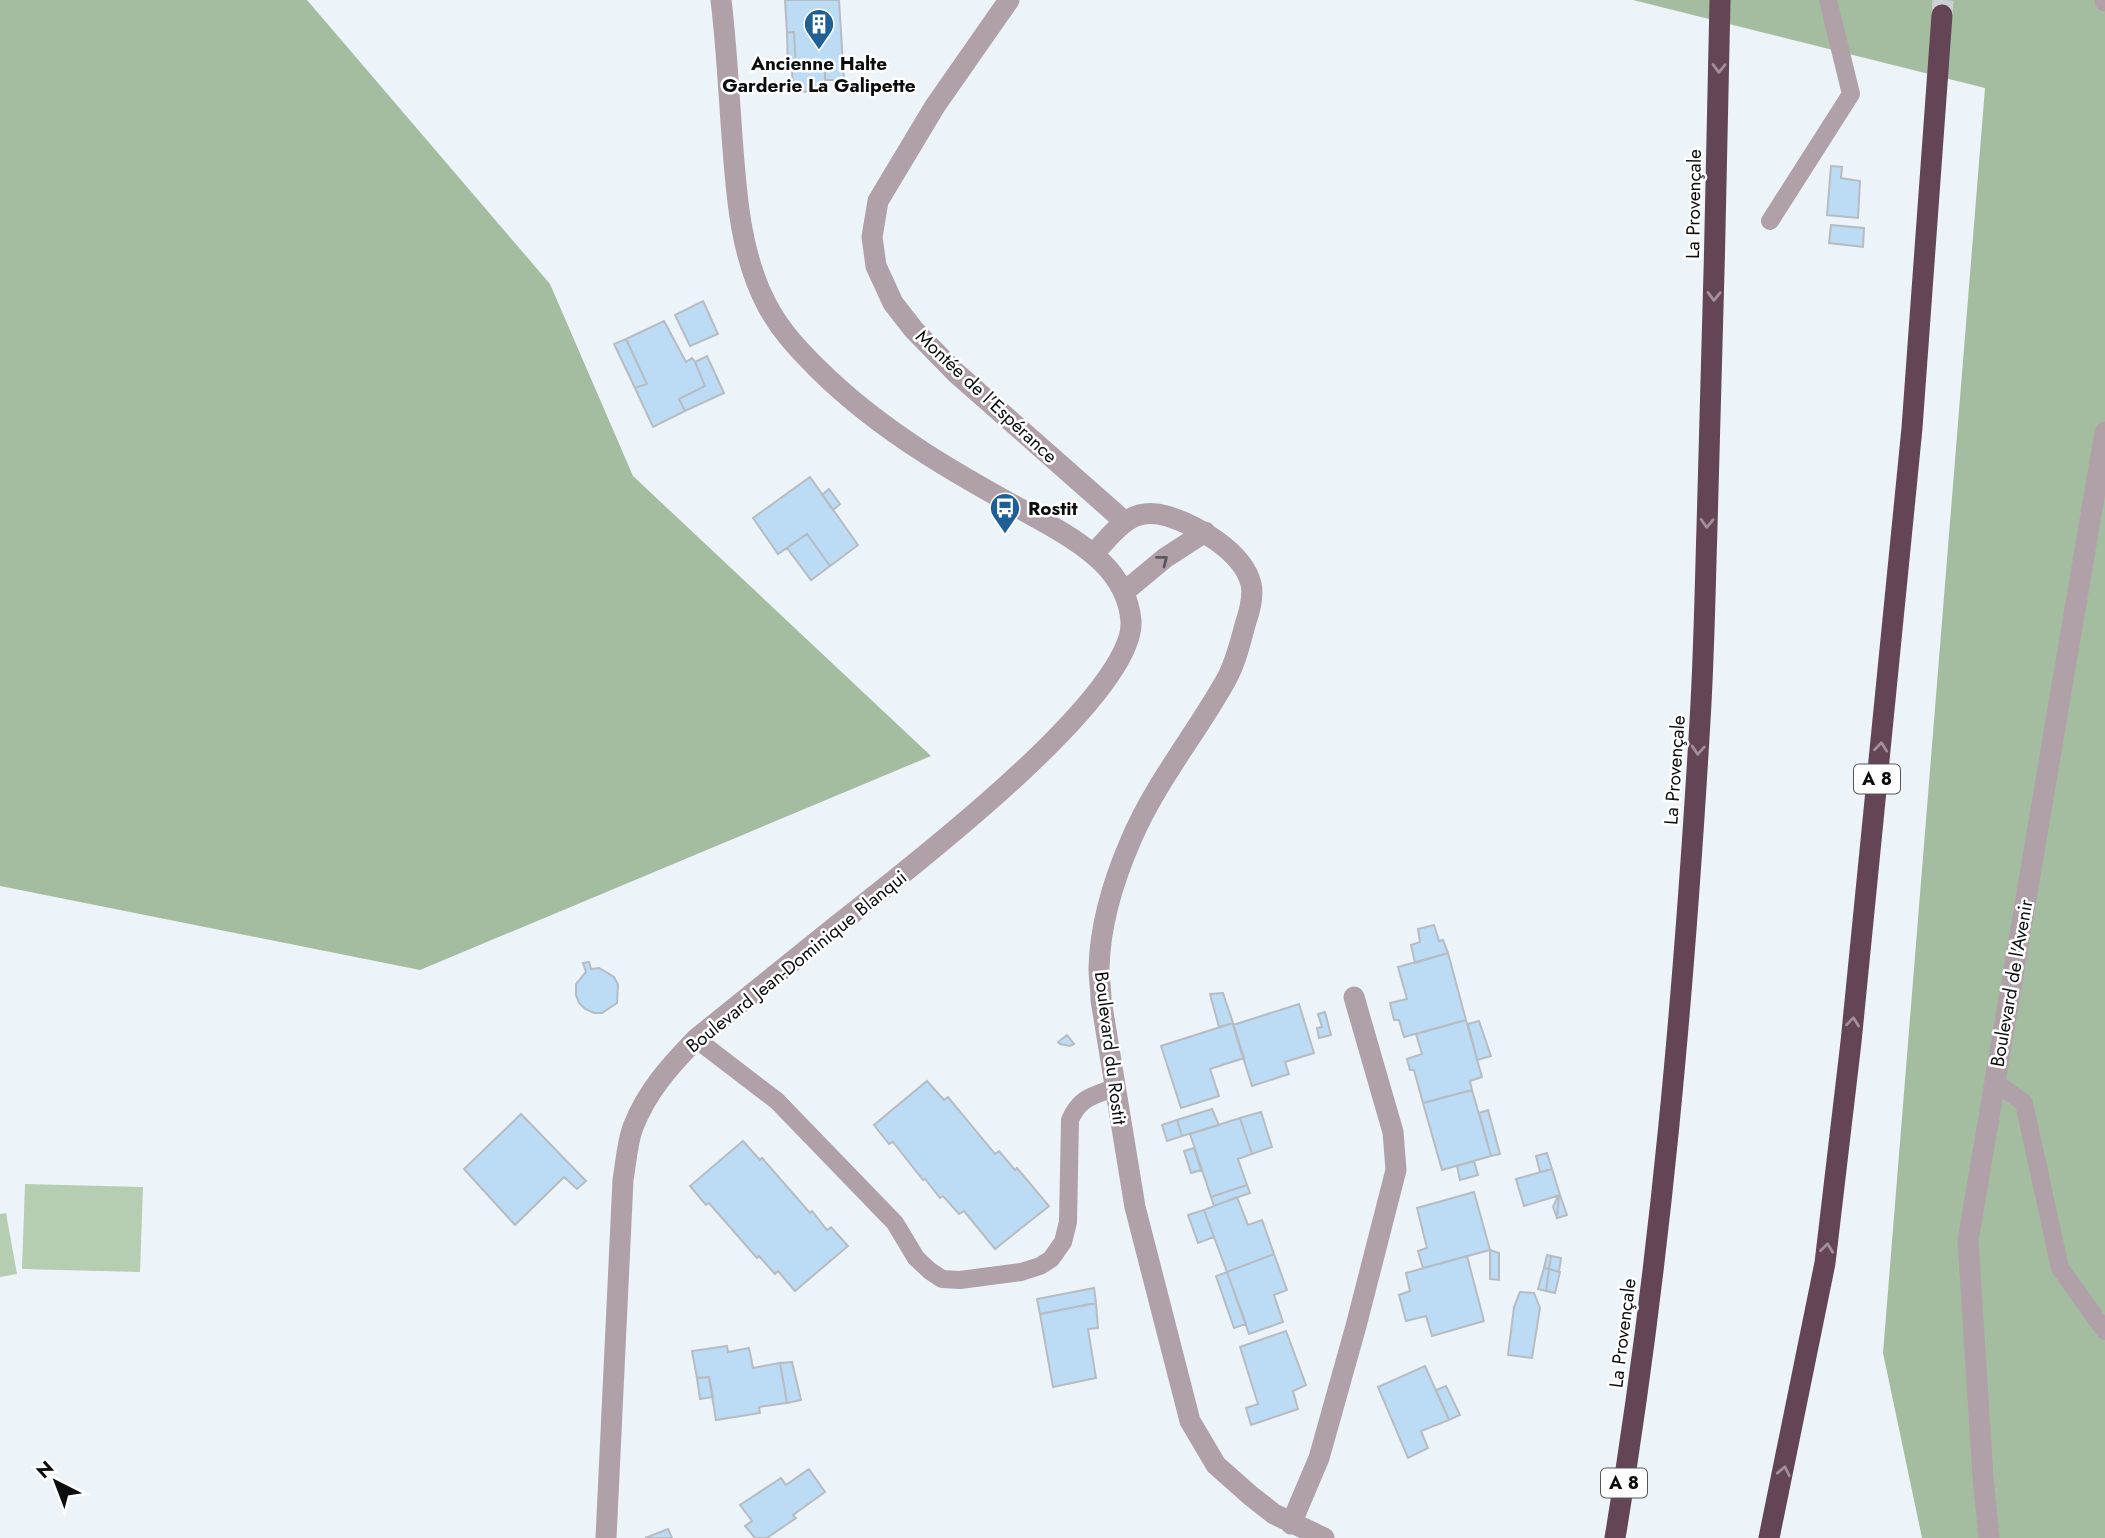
<svg xmlns="http://www.w3.org/2000/svg" width="2105" height="1538" font-family="Jost,sans-serif">
	<style>
		.green { fill: #b5cdb1 }
		.forest { fill: #a4bda0 }
		.building { fill: #bcdbf4; stroke: #b6bcc2; stroke-width: 2 }
		.lines { fill: none; stroke-linecap: round; stroke-linejoin: round }
		.highway-tunnel { stroke: #cbd1d6; stroke-width: 21; stroke-dasharray: 21 10; stroke-linecap: butt }
		.lane { stroke: #b0a0a8; stroke-width: 18 }
		.street { stroke: #b0a0a8; stroke-width: 21 }
		.highway { stroke: #644556; stroke-width: 21 }
		.oneway { stroke: #a28f9a }
		.oneway2 { stroke: #5e565c }
		.labels { text-anchor: middle; stroke-width: 5; stroke-linejoin: round; paint-order: stroke }
		.shield { fill: #fff; stroke: #545657; stroke-width: 2 }
		.shield-label { font-size: 18px; font-weight: bold; fill: #0b0d0f }
		.poi-label { font-size: 19px; font-weight: bold; fill: #0b0d0f; stroke: #fff }
		.street-label { font-size: 19px; fill: #0b0d0f; stroke: #fff }
	</style>
	<rect width="100%" height="100%" fill="#edf4f9"/>
	<path class="green" d="M 25,1184 L 143,1187 L 140,1272 L 22,1269 Z
		M 6,1213 L 17,1274 L 0,1277 L 0,1214 Z"/>
	<path class="forest" d="M 0,0 L 307,0 L 550,284 L 633,476 L 931,756 L 420,970 L 0,886 Z
		M 1633,0 L 2105,0 L 2105,1538 L 1922,1538 L 1883,1353 L 1985,88 Z"/>
	<path class="building" d="M 785,0 L 839,0 L 844,80 L 825,80 L 825,69 L 796,70 L 794,32 L 787,33 Z
		M 794,32 L 796,70 L 788,70 L 787,33 Z
		M 825,69 L 825,91 L 793,92 L 792,70 Z
		M 1831,166 L 1842,167 L 1841,178 L 1860,181 L 1858,218 L 1827,215 Z
		M 1831,225 L 1864,228 L 1863,247 L 1829,243 Z
		M 703,301 L 718,334 L 690,346 L 675,315 Z
		M 664,321 L 686,362 L 692,358 L 695,362 L 705,386 L 679,399 L 685,411 L 653,427 L 635,388 L 647,384 L 626,339 Z
		M 626,339 L 647,384 L 635,388 L 614,344 Z
		M 707,356 L 724,393 L 685,411 L 679,399 L 705,386 L 695,362 Z
		M 810,477 L 858,545 L 830,566 L 807,534 L 778,554 L 753,518 Z
		M 829,489 L 840,504 L 833,510 L 822,495 Z
		M 807,534 L 830,566 L 811,580 L 787,548 Z
		M 1434,925 L 1439,941 L 1443,940 L 1448,953 L 1415,963 L 1411,945 L 1420,942 L 1418,929 Z
		M 1448,953 L 1466,1020 L 1404,1037 L 1399,1020 L 1394,1020 L 1390,1003 L 1407,999 L 1398,967 Z
		M 589,962 L 591,969 L 599,968 L 606,972 L 614,977 L 618,985 L 617,1003 L 602,1013 L 594,1013 L 585,1009 L 579,1003 L 576,995 L 576,984 L 586,972 L 583,963 Z
		M 1223,993 L 1233,1023 L 1219,1027 L 1210,994 Z
		M 1299,1004 L 1314,1053 L 1285,1062 L 1289,1074 L 1252,1086 L 1233,1025 Z
		M 1325,1012 L 1331,1035 L 1319,1038 L 1317,1028 L 1322,1027 L 1318,1014 Z
		M 1466,1020 L 1482,1077 L 1470,1081 L 1472,1090 L 1423,1103 L 1414,1070 L 1410,1070 L 1407,1059 L 1422,1054 L 1416,1034 Z
		M 1479,1021 L 1491,1056 L 1477,1060 L 1468,1024 Z
		M 1233,1023 L 1244,1058 L 1210,1069 L 1219,1096 L 1181,1108 L 1161,1046 Z
		M 1067,1035 L 1074,1044 L 1070,1046 L 1060,1044 L 1058,1042 Z
		M 927,1081 L 944,1100 L 948,1097 L 995,1154 L 999,1151 L 1015,1170 L 1017,1168 L 1049,1206 L 995,1249 L 964,1211 L 959,1214 L 943,1196 L 940,1198 L 925,1179 L 923,1180 L 893,1142 L 889,1144 L 874,1125 Z
		M 1472,1090 L 1491,1156 L 1442,1170 L 1423,1103 Z
		M 1212,1109 L 1219,1125 L 1182,1136 L 1177,1120 Z
		M 1488,1110 L 1500,1154 L 1491,1156 L 1479,1113 Z
		M 1261,1112 L 1272,1147 L 1252,1154 L 1240,1118 Z
		M 521,1114 L 586,1181 L 577,1189 L 564,1177 L 515,1225 L 464,1169 Z
		M 1240,1118 L 1252,1154 L 1238,1159 L 1247,1185 L 1211,1197 L 1190,1134 Z
		M 1177,1120 L 1182,1136 L 1167,1141 L 1162,1125 Z
		M 743,1141 L 760,1160 L 762,1158 L 810,1213 L 812,1211 L 827,1230 L 831,1227 L 848,1246 L 795,1291 L 778,1271 L 775,1274 L 759,1256 L 757,1258 L 709,1203 L 706,1205 L 690,1186 Z
		M 1194,1148 L 1201,1170 L 1191,1173 L 1184,1151 Z
		M 1547,1153 L 1552,1169 L 1540,1172 L 1536,1156 Z
		M 1474,1161 L 1478,1175 L 1460,1180 L 1457,1166 Z
		M 1552,1169 L 1560,1195 L 1524,1206 L 1516,1179 Z
		M 1247,1185 L 1250,1193 L 1214,1206 L 1211,1197 Z
		M 1474,1192 L 1490,1250 L 1423,1268 L 1418,1251 L 1427,1248 L 1417,1208 Z
		M 1560,1195 L 1567,1215 L 1557,1218 L 1559,1196 Z
		M 1558,1196 L 1559,1196 L 1557,1218 L 1553,1207 Z
		M 1237,1197 L 1248,1225 L 1262,1220 L 1274,1254 L 1227,1272 L 1204,1210 Z
		M 1204,1210 L 1214,1237 L 1198,1243 L 1188,1215 Z
		M 1490,1250 L 1499,1253 L 1499,1280 L 1490,1279 Z
		M 1274,1254 L 1287,1290 L 1274,1295 L 1283,1322 L 1249,1334 L 1227,1272 Z
		M 1547,1255 L 1551,1256 L 1549,1269 L 1544,1268 Z
		M 1467,1256 L 1484,1321 L 1432,1336 L 1426,1316 L 1406,1321 L 1399,1295 L 1410,1291 L 1406,1273 Z
		M 1551,1256 L 1561,1258 L 1559,1272 L 1549,1269 Z
		M 1544,1268 L 1549,1269 L 1546,1291 L 1538,1289 Z
		M 1549,1269 L 1560,1272 L 1555,1293 L 1546,1291 Z
		M 1227,1272 L 1246,1324 L 1234,1328 L 1216,1276 Z
		M 1094,1288 L 1096,1303 L 1040,1314 L 1037,1299 Z
		M 1520,1292 L 1534,1293 L 1540,1308 L 1532,1358 L 1508,1355 L 1514,1307 Z
		M 1096,1303 L 1098,1328 L 1088,1329 L 1096,1378 L 1053,1387 L 1040,1314 Z
		M 1286,1331 L 1306,1385 L 1293,1391 L 1298,1409 L 1251,1425 L 1246,1408 L 1258,1404 L 1240,1347 Z
		M 727,1346 L 728,1352 L 749,1348 L 753,1368 L 780,1363 L 787,1403 L 759,1407 L 760,1413 L 716,1420 L 709,1377 L 697,1378 L 692,1351 Z
		M 792,1362 L 801,1400 L 787,1403 L 780,1363 Z
		M 1425,1366 L 1449,1420 L 1421,1431 L 1428,1448 L 1408,1458 L 1378,1387 Z
		M 709,1377 L 713,1397 L 700,1399 L 697,1378 Z
		M 1446,1386 L 1460,1415 L 1449,1420 L 1436,1390 Z
		M 809,1469 L 825,1492 L 793,1515 L 796,1518 L 767,1538 L 755,1538 L 745,1526 L 752,1521 L 740,1505 L 781,1478 L 786,1485 Z
		M 668,1529 L 672,1538 L 645,1538 Z"/>
	<g class="lines">
		<path class="highway-tunnel" d="M 1942,15 L 1943,0"/>
		<path class="lane" d="M 1770,221 L 1851,94 L 1828,0
			M 696,1039 L 777,1101 L 895,1223 L 916,1258 L 930,1271 L 942,1279 L 960,1280 L 1021,1272 L 1040,1266 L 1051,1259 L 1063,1242 L 1068,1222 L 1070,1120 C 1080,1097 1093,1096 1114,1088
			M 1995,1082 L 2024,1103 L 2060,1268 L 2105,1331"/>
		<path class="street" d="M 1009,0 L 935,106 L 878,201 L 872,237 L 876,266 L 893,303 L 914,330 L 955,372 L 1124,521
			M 2105,0 L 2105,1
			M 1093,554 C 1116,531 1130,505 1167,516 C 1196,525 1243,551 1251,584 C 1254,597 1249,613 1245,625 C 1240,644 1235,664 1226,680 C 1196,734 1155,783 1131,840 C 1114,879 1100,925 1099,968 C 1099,979 1101,989 1101,1000 L 1135,1207 L 1190,1421 L 1216,1465 L 1251,1496 L 1274,1514 L 1324,1538
			M 1124,592 L 1165,558 L 1205,532
			M 1291,1524 L 1319,1458 L 1356,1326 L 1396,1170 L 1393,1132 L 1354,997
			M 606,1538 L 623,1180 C 626,1163 627,1143 633,1127 C 647,1091 670,1066 696,1039 C 744,1000 792,962 840,923 C 901,875 1136,696 1131,621 C 1127,572 1085,545 1046,523 C 965,479 883,434 817,368 C 798,349 781,331 768,307 C 742,259 737,203 733,149 C 729,99 727,49 721,0
			M 1989,1538 L 1983,1477 L 1968,1241 L 2105,432"/>
		<path class="highway" d="M 1615,1538 C 1660,1268 1684,994 1700,721 C 1704,656 1705,592 1707,527 C 1713,351 1716,176 1720,0
			M 1769,1538 L 1825,1263 L 1851,1042 L 1912,428 L 1942,15"/>
	</g>
	<defs><path id="oneway-chevron" d="M-2-3.5L2.5 0L-2 3.5" fill="none" stroke-width="1.6" stroke-linecap="round" stroke-linejoin="round" transform="scale(1.75)"/></defs>
	<g class="oneway">
		<use href="#oneway-chevron" transform="translate(1719 68) rotate(91)"/>
		<use href="#oneway-chevron" transform="translate(1714 296) rotate(91)"/>
		<use href="#oneway-chevron" transform="translate(1707 523) rotate(92)"/>
		<use href="#oneway-chevron" transform="translate(1881 747) rotate(-84)"/>
		<use href="#oneway-chevron" transform="translate(1698 750) rotate(94)"/>
		<use href="#oneway-chevron" transform="translate(1853 1022) rotate(-84)"/>
		<use href="#oneway-chevron" transform="translate(1827 1248) rotate(-83)"/>
		<use href="#oneway-chevron" transform="translate(1784 1471) rotate(-78)"/>
	</g>
	<use class="oneway2" href="#oneway-chevron" transform="translate(1163 560) rotate(-38)"/>
	<defs>
		<g id="building-pin" transform="scale(1.575)"><path d="M0 17L-7.5 6A9.5 9.5 0 1 1 7.5 6Z" fill="#1e5f95" stroke="#fff"/><path d="M-4-6H4V6H1V3H-1V6H-4ZM-2.5-4.3h1.7v1.8h-1.7ZM.8-4.3h1.7v1.8H.8ZM-2.5-1h1.7V.8h-1.7ZM.8-1h1.7V.8H.8Z" fill="#fff"/></g>
		<g id="bus-pin" transform="scale(1.575)"><path d="M0 17L-7.5 6A9.5 9.5 0 1 1 7.5 6Z" fill="#1e5f95" stroke="#fff"/><path d="M-5-6H5V4H4V6H2V4H-2V6H-4V4H-5ZM-3.5-4V0h7V-4ZM-3.5 1.2v1.5H-2V1.2ZM2 1.2v1.5H3.5V1.2Z" fill="#fff"/></g>
	</defs>
	<g fill-rule="evenodd">
		<use href="#building-pin" x="819" y="24"/>
		<use href="#bus-pin" x="1005" y="508"/>
	</g>
	<g class="labels">
		<g class="shield">
			<rect x="1854" y="764.5" width="46" height="29" rx="5"/>
			<rect x="1601" y="1468.5" width="46" height="29" rx="5"/>
		</g>
		<g class="shield-label">
			<text x="1877" y="785">A 8</text>
			<text x="1624" y="1489">A 8</text>
		</g>
		<g class="poi-label">
			<text x="819" y="70">Ancienne Halte<tspan x="819" dy="22">Garderie La Galipette</tspan></text>
			<text x="1028" y="515" text-anchor="start">Rostit</text>
		</g>
		<g class="street-label">
			<text transform="translate(1693 204) rotate(-89)" y="7">La Provençale</text>
			<text transform="translate(987 396) rotate(43)" y="7">Montée de l'Espérance</text>
			<text transform="translate(1674 770) rotate(-86)" y="7">La Provençale</text>
			<text transform="translate(796 961) rotate(-39)" y="7">Boulevard Jean-Dominique Blanqui</text>
			<text transform="translate(2011 983) rotate(-80)" y="7">Boulevard de l'Avenir</text>
			<text transform="translate(1111 1048) rotate(83)" y="7">Boulevard du Rostit</text>
			<text transform="translate(1622 1333) rotate(-83)" y="7">La Provençale</text>
		</g>
	</g>
	<g transform="translate(56 1482) rotate(318)" stroke="#ffffff" stroke-width="5" paint-order="stroke">
	<path d="M0-5L12 26L0 18L-12 26Z" fill="#0b0d0f"/>
	<text y="-10" font-size="19" font-weight="bold" text-anchor="middle" fill="#0b0d0f">N</text>
	</g>
</svg>
